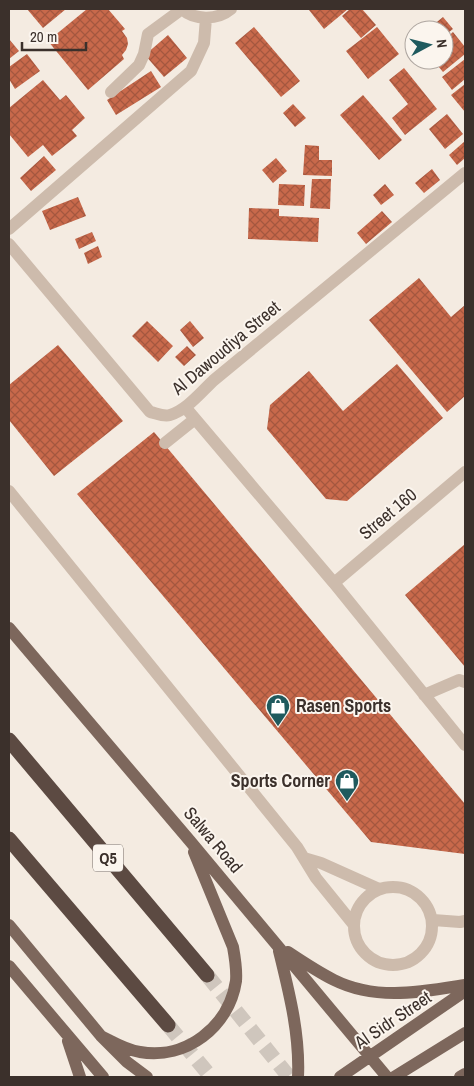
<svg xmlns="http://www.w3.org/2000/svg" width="474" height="1086" font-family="'Archivo Narrow',sans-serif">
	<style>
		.building { fill: url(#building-cross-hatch) }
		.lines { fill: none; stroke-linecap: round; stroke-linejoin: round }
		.highway-tunnel { stroke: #cfc6bd; stroke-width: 15; stroke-dasharray: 15 8; stroke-linecap: butt }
		.minor { stroke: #cdbbac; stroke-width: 12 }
		.major { stroke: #7d675c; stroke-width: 12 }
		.highway { stroke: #5c4a42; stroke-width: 15 }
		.labels { text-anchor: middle; stroke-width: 4; stroke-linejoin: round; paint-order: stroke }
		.shield { fill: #fbf5ee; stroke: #756b66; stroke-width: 1 }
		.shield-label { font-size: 16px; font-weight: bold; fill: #3b302b }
		.street-label { font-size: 18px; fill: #3b302b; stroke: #fbf5ee }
		.poi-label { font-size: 18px; font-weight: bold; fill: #3b302b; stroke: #fbf5ee; text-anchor: start }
	</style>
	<defs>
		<pattern id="building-cross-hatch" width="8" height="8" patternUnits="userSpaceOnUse" patternTransform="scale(1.25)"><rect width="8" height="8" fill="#c8694b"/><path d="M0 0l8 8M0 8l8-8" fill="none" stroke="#a4573f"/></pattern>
	</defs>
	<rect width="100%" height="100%" fill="#f4ebe1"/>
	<path class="building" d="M 27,9 L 66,9 L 43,28 Z
		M 87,9 L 108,9 L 125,29 L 122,31 L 127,38 L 128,44 L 126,50 L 122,55 L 124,59 L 88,90 L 48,41 Z
		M 310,9 L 348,9 L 324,29 L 309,10 Z
		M 350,9 L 362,9 L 376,25 L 361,38 L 342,16 Z
		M 443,17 L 453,29 L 444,36 L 444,30 L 427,30 Z
		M 254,27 L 300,81 L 281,97 L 235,43 Z
		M 377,27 L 399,54 L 368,79 L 346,51 Z
		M 453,32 L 465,47 L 465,54 L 443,72 L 433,60 L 444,60 L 444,40 Z
		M 168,35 L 187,58 L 164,77 L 145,55 Z
		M 9,39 L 19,51 L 9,59 Z
		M 27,54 L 40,71 L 15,89 L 9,79 L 9,67 Z
		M 465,59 L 465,79 L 452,90 L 442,77 Z
		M 404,68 L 437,109 L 405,135 L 392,118 L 408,104 L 389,80 Z
		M 151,71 L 161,87 L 116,115 L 107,100 Z
		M 43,80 L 60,100 L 66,95 L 85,118 L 72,130 L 77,136 L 52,156 L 43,145 L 28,157 L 9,134 L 9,108 Z
		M 465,84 L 465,112 L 451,95 Z
		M 363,95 L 402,140 L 379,160 L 340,115 Z
		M 293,104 L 306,118 L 295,127 L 283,113 Z
		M 447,114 L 463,134 L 445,149 L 429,129 Z
		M 465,141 L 465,158 L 457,165 L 449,155 Z
		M 305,145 L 319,146 L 319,160 L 332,160 L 332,176 L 303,175 Z
		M 44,156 L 56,170 L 31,191 L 20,178 Z
		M 276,158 L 287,171 L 273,183 L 262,170 Z
		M 432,169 L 440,180 L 424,193 L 415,183 Z
		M 312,179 L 331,179 L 330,209 L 310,208 Z
		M 279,184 L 305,185 L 304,206 L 278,205 Z
		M 385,184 L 394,195 L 381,205 L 373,195 Z
		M 78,197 L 86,216 L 50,230 L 42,211 Z
		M 249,208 L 279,209 L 279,216 L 319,218 L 318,242 L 248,239 Z
		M 382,211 L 392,222 L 366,244 L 357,233 Z
		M 92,232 L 96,241 L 79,249 L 75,239 Z
		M 98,246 L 102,257 L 88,264 L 84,253 Z
		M 419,278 L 451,317 L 465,305 L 465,396 L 447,412 L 369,320 Z
		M 147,321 L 173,346 L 158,362 L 132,336 Z
		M 190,321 L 204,338 L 193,347 L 180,330 Z
		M 58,345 L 123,421 L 54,476 L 9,420 L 9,385 Z
		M 187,346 L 196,355 L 184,366 L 175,357 Z
		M 397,364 L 443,418 L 347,501 L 326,499 L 267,429 L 270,405 L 309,371 L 343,411 Z
		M 154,432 L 465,804 L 465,854 L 371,842 L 77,494 Z
		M 465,544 L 465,667 L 405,595 Z"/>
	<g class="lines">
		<path class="highway-tunnel" d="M 207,975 L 289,1077
			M 168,1025 L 211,1077"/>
		<path class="minor" d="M 182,9 C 195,21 218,20 231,9
			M 111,92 L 139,65 L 144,54 L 148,34 L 182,9
			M 9,229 L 191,71 L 204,43 L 206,18
			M 9,244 L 150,412 C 156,413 163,417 170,415 C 187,410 201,392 214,380 L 465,173
			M 185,407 L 334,583 L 465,745
			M 165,443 L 195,419
			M 9,491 L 297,847 L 316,878 L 354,925
			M 334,583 L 465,472
			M 424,695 L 459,680 L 465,682
			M 304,858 L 321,863 L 379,889
			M354 926a39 39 0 1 1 78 0a39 39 0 1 1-78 0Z
			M 433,920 L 460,922 L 465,921"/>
		<path class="major" d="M 9,628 L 190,841 L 387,1077
			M 9,925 L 101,1036 L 127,1062 L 147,1077
			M 279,951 C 289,992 300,1034 298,1077
			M 288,952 C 303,962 318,972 334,980 C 376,1001 421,992 465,985
			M 9,966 L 103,1077
			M 101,1036 C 113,1042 126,1050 140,1052 C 186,1060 229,1027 236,981 C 237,969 235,958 233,947 L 194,852
			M 68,1041 L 80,1077
			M 340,1077 L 465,991
			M 394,1077 L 465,1033
			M 460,1077 L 465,1074"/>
		<path class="highway" d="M 9,740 L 207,975
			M 9,839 L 168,1025"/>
	</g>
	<defs>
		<g id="shop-pin" transform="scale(1.25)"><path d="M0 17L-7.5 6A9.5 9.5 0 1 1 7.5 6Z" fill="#1f5a5e" stroke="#fbf5ee"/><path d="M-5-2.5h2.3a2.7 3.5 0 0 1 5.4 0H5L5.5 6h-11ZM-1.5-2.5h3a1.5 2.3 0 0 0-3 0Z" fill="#fff"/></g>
	</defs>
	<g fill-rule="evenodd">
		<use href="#shop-pin" x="278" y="706"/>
		<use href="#shop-pin" x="347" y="781"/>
	</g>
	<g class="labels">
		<rect class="shield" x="93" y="844.5" width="30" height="27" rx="4"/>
		<g class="shield-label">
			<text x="108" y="864">Q5</text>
		</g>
		<g class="street-label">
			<text transform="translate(226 348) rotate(-40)" y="6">Al Dawoudiya Street</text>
			<text transform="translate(388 514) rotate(-40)" y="6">Street 160</text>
			<text transform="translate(213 840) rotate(50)" y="6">Salwa Road</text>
			<text transform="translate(393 1020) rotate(-34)" y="6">Al Sidr Street</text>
		</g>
		<g class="poi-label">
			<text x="296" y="712">Rasen Sports</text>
			<text x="330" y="787" text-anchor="end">Sports Corner</text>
		</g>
	</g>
	<rect width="474" height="1086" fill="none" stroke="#3b302b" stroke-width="20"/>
	<g transform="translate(429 45) rotate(83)"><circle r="24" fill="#fbf5ee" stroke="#aea6a0"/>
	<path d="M0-4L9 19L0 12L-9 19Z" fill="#1f5a5e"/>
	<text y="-8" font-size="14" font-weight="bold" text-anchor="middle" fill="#3b302b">N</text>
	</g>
	<path d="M22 42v8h64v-8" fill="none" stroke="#3b302b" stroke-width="2.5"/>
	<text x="30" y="42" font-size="15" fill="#3b302b" stroke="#fbf5ee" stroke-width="4" paint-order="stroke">20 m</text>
</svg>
